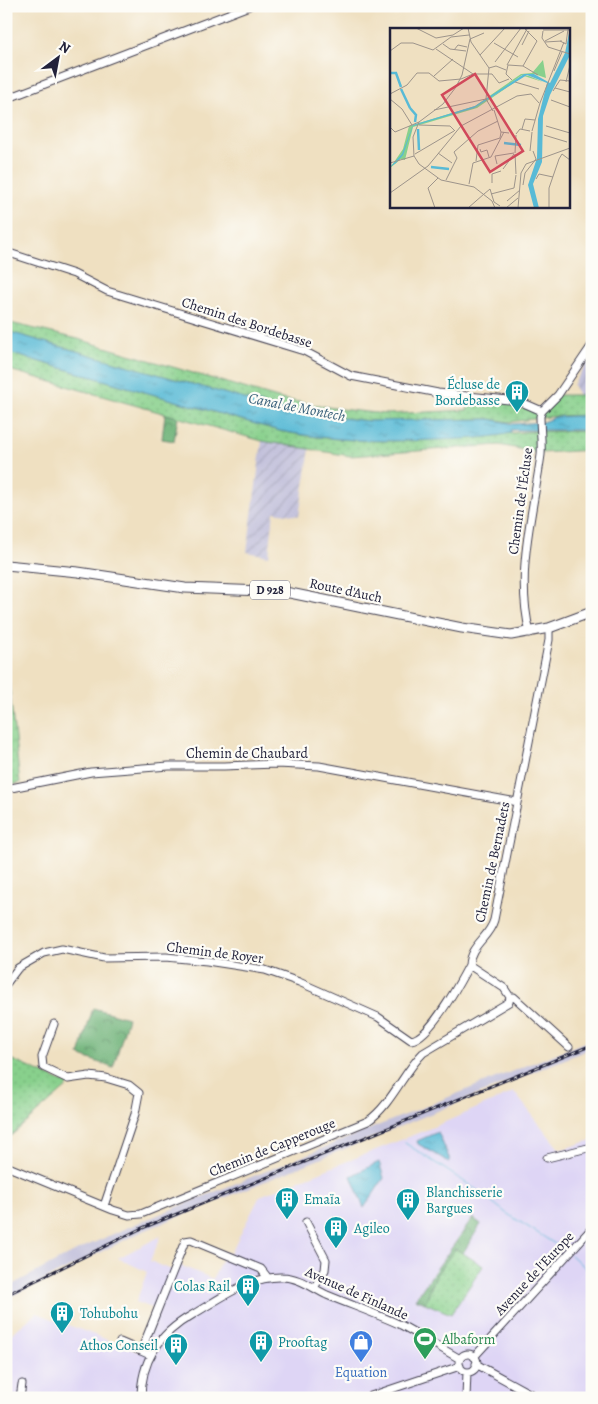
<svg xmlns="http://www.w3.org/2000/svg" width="598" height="1404" font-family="Alegreya,serif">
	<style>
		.built { fill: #ded5f5 }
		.industrial { fill: url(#industrial-furrows) }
		.railway { fill: #c3c1db }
		.green { fill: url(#green-dots); stroke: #557964 }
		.forest { fill: url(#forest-crowns); stroke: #486a5a }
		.water { fill: url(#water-ripples); stroke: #3d6e88 }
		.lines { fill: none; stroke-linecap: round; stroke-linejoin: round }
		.stream { stroke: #58bad6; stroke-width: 1 }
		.minor-casing { stroke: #413e4f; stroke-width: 9 }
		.major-casing { stroke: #413e4f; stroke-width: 11 }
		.minor { stroke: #fff; stroke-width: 7 }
		.major { stroke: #fff; stroke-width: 9 }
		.rail-casing { stroke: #22223b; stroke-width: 3 }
		.rail { stroke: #fdfcf7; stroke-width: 1; stroke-dasharray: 4; stroke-linecap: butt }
		.labels { text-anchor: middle; stroke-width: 4.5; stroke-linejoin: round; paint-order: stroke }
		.shield { fill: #fdfcf7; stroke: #646373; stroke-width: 1 }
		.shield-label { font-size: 12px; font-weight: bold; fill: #22223b }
		.street-label { font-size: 14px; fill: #22223b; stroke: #fdfcf7 }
		.culture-label { font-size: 14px; fill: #0d838f; stroke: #fdfcf7; text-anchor: start }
		.leisure-label { font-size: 14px; fill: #27864d; stroke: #fdfcf7; text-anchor: start }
		.shop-label { font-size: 14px; fill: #366cbe; stroke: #fdfcf7 }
		.water-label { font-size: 15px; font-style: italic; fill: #385f79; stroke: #fdfcf7 }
		.inset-river { fill: none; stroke: #58bad6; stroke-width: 2.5 }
		.inset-road { fill: none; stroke: #9d948b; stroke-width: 1 }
		.view { fill: #d1495b; fill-opacity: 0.15; stroke: #d1495b; stroke-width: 2.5 }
		.inset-edge { fill: none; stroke: #22223b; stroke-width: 2.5 }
	</style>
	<defs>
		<pattern id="industrial-furrows" width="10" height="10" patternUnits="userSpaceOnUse" patternTransform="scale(1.25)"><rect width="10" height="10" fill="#c3c1db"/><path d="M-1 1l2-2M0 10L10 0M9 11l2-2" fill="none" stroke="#a7a6bd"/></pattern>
		<pattern id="green-dots" width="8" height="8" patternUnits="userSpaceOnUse" patternTransform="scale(1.25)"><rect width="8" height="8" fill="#88d08c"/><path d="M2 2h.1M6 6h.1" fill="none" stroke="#75b27a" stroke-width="1.8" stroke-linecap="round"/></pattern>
		<pattern id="forest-crowns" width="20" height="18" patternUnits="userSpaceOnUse" patternTransform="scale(1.25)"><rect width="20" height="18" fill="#6eb278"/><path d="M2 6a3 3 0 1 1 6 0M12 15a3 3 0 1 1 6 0" fill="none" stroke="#5a9064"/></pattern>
		<pattern id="water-ripples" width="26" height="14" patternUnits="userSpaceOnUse" patternTransform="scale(1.25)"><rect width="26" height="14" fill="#58bad6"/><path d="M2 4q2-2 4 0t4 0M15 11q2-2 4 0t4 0" fill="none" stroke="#4897af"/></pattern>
	</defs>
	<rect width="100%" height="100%" fill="#fdfcf7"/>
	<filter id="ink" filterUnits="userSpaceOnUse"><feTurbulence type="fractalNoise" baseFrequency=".02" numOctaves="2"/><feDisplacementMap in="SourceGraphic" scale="10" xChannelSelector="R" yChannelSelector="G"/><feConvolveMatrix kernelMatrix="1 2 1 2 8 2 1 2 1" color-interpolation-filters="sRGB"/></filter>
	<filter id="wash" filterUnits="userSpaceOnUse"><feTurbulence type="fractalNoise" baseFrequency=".0096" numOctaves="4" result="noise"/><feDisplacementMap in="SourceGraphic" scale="20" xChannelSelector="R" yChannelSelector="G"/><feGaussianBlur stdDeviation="1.12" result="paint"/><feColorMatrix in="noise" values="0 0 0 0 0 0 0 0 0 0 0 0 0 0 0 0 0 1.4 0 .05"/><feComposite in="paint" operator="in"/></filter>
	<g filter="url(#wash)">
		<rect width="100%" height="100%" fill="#efe0c1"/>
		<path class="built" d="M 514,1092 L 560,1150 L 592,1140 L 592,1398 L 6,1398 L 6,1338 L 37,1313 L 139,1352 L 155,1309 L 136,1302 L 147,1272 L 118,1258 L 161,1236 L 150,1261 L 174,1271 L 177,1264 L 213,1279 L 225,1252 L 230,1254 L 260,1196 L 436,1126 Z"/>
		<path class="industrial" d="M 592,355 L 592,395 L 579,395 L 573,385 Z
			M 262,441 L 310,449 L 299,516 L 274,512 L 269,556 L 247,552 Z"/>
		<path class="railway" d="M 592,1039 L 592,1048 L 141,1232 L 6,1299 L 6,1288 L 82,1248 L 138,1223 Z"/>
		<path class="green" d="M 6,322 L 78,339 L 281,399 L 340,409 L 386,414 L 467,410 L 476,397 L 519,401 L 542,411 L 558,395 L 592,395 L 592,415 L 556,416 L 510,422 L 489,419 L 368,421 L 314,415 L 276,408 L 6,331 Z
			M 6,352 L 280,431 C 360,447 431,440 512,433 C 538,430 565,432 592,431 L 592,450 L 541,453 L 499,445 L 350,456 L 262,441 L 6,369 Z
			M 6,658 L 20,783 L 6,786 Z
			M 6,1057 L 69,1085 L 6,1140 Z
			M 455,1248 L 483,1266 L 451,1314 L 425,1303 L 436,1275 Z"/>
		<path class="forest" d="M 165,414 L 178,417 L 174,441 L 162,439 Z
			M 93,1008 L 128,1018 L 113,1068 L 79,1055 Z
			M 473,1218 L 481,1224 L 463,1253 L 455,1249 L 436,1275 L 425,1303 L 415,1299 Z"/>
		<path class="water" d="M 6,331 L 276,408 L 314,415 L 369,421 L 489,419 L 514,424 L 542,422 L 556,417 L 592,415 L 592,430 L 511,430 L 511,433 C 485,439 459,439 434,440 C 381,442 332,441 280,431 L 6,352 Z
			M 438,1132 L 450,1160 L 449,1162 L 418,1144 L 417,1141 Z
			M 379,1162 L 384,1178 L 364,1208 L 351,1176 Z"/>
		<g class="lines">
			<path class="stream" d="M 405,1143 L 477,1190 L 506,1213 L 566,1251
				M 571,1255 L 592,1274"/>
		</g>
	</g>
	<g filter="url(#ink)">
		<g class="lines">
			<g class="minor-casing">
				<path id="minor" d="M 6,99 L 249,6
					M 6,252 L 74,274 L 107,291 L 304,351 L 351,376 L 438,393 L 519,401 L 542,411
					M 549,628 L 549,640 L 494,920 C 489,938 470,945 469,965 L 504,988 L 510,997 L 514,997 L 569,1047
					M 530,633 C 515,573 533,514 541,455 C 542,442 540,429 540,416 L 542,411 L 558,395 L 592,345
					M 6,789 L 91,772 L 169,766 L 224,766 L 277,764 L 319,766 L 517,802
					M 6,984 L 18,968 L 44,953 L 62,949 L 104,958 L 166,957 L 207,961 L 265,970 L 299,982 L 378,1017 L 411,1040 C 430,1038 460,982 469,965
					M 54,1024 L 42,1057 L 43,1067 L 68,1079 L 89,1076 L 106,1078 L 129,1085 L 139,1093 L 135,1114 L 104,1206
					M 547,1158 L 592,1147
					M 6,1166 L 113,1210 L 129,1215 L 141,1214 L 368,1121 C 391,1105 403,1073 423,1053 L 509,1002 L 510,997
					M 306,1222 L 326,1260 L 325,1270 L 314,1288
					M 120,1342 L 141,1351
					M459 1363a9 9 0 1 1 18 0a9 9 0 1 1-18 0Z
					M 150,1355 L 141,1351 L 185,1241 L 191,1240 L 261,1269 L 268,1278
					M 474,1357 L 592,1228
					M 476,1364 L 538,1398
					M 20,1398 L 22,1384
					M 141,1398 C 141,1360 160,1333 192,1315 C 218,1300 249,1276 282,1277 C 299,1277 312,1288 327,1295 C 351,1305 377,1314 401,1325 C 421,1336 441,1348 460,1359
					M 365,1398 L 460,1366
					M 466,1398 L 467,1372"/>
			</g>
			<g class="major-casing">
				<path id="major" d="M 6,565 L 78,572 L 185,588 L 285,592 L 462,628 L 511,635 L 549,628 L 592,612"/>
			</g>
			<use href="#minor" class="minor"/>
			<use href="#major" class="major"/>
			<g class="rail-casing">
				<path id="rail" d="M 6,1295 L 140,1229 L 592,1045"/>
			</g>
			<use href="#rail" class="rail"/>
		</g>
	</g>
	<defs>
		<g id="building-pin" transform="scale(1.25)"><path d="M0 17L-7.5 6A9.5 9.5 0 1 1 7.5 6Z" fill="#0f9aa8" stroke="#fdfcf7"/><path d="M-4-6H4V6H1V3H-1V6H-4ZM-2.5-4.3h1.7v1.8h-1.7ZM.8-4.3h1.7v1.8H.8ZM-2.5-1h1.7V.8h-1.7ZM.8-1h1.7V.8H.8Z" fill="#fff"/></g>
		<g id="stadium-pin" transform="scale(1.25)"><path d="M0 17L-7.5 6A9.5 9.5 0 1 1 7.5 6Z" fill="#2e9e5b" stroke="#fdfcf7"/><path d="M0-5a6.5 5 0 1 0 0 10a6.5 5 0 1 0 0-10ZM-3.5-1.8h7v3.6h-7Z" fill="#fff"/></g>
		<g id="shop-pin" transform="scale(1.25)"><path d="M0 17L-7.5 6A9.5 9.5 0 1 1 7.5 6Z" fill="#3f7fe0" stroke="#fdfcf7"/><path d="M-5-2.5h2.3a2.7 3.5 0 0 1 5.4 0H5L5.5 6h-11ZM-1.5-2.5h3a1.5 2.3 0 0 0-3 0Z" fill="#fff"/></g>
	</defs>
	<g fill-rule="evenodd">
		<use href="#building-pin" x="517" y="392"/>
		<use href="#building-pin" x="287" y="1199"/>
		<use href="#building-pin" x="408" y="1200"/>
		<use href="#building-pin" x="336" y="1228"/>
		<use href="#building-pin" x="248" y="1286"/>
		<use href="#building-pin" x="62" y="1313"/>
		<use href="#stadium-pin" x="425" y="1339"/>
		<use href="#building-pin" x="261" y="1342"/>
		<use href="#shop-pin" x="361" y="1342"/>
		<use href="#building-pin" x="176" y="1345"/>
	</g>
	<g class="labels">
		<rect class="shield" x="250" y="580.5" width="40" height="19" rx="4"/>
		<g class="shield-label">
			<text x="270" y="594">D 928</text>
		</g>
		<g class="street-label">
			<text transform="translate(247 322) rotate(18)" y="5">Chemin des Bordebasse</text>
			<text transform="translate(520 501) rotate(-82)" y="5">Chemin de l'Écluse</text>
			<text transform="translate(346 590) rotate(12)" y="5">Route d'Auch</text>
			<text x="247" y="758">Chemin de Chaubard</text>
			<text transform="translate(492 862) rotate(-78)" y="5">Chemin de Bernadets</text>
			<text transform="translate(215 952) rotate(7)" y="5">Chemin de Royer</text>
			<text transform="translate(272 1147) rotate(-22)" y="5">Chemin de Capperouge</text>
			<text transform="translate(534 1273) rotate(-47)" y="5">Avenue de l'Europe</text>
			<text transform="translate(357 1293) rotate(24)" y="5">Avenue de Finlande</text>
		</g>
		<g class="culture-label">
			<text x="500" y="389" text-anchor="end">Écluse de<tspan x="500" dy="16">Bordebasse</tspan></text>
			<text x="426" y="1197">Blanchisserie<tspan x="426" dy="16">Bargues</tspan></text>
			<text x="304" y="1204">Emaïa</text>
			<text x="354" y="1233">Agileo</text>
			<text x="230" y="1291" text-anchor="end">Colas Rail</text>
			<text x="80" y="1318">Tohubohu</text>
			<text x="278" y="1347">Prooftag</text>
			<text x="158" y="1350" text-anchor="end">Athos Conseil</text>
		</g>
		<g class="leisure-label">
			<text x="442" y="1344">Albaform</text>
		</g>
		<g class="shop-label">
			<text x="361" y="1377">Equation</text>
		</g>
		<g class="water-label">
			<text transform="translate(297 407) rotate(11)" y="5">Canal de Montech</text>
		</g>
	</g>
	<g transform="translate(390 28)">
		<rect width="180" height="180" fill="#efe0c1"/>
		<path d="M 153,32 L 156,50 L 144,46 L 132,47 L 97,72 L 134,47 L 139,48 L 153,54 L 134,48 L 87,80 L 23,99 L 15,132 L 11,131 L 5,136 L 0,140 L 13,121 L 19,98 L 85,78 L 131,46 L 142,45 Z" fill="#88d08c"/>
		<path d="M 180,0 L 180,27 L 160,67 L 153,88 L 152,134 L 143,156 L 149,180 L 144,180 L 138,157 L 147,130 L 148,91 L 157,55 L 137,47 L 84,80 L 23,98 L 13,127 L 6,135 L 0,139 L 12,126 L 23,97 L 85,78 L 134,46 L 144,46 L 160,55 L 175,25 Z" fill="#58bad6"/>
		<path class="inset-river" d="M 0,45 L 6,45 L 11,59M 11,61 L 20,80M 20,80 L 26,87 L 25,94M 28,101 L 29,122M 114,115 L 131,117M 41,139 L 59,141"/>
		<path class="inset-road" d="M 26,0 L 46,10 L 63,7 L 74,0M 78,0 L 81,14 L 99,40 L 96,71 L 103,83M 153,2 L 180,2M 153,3 L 152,10 L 158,19 L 180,26M 155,13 L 174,3M 170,13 L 176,16 L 178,1M 155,14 L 172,13M 104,15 L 128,29M 53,16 L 60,21 L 76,23M 132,17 L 139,3M 46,21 L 83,46 L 102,46 L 109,55 L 119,51M 64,22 L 68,17 L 77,19M 0,23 L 11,15 L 23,15 L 43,22 L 61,9 L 79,7M 90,27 L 115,0M 105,34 L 131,0M 117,37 L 137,1M 133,38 L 147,13 L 134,0M 99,40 L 106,38 L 116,42M 164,43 L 172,24M 44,48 L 63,31M 122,52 L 116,46 L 118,37 L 133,38 L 148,47M 125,54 L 149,61M 176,54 L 180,37M 165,60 L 180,64M 163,63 L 170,52 L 180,53M 0,66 L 17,57 L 27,45 L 39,45 L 49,53 L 71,51 L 83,46M 0,71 L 12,81 L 22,97 L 29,94 L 23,109 L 24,128 L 29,136 L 51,152 L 84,159 L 102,173 L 105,180M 161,72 L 180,79M 150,75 L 174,14M 44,82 L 96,71M 104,82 L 111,104 L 119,105M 29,94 L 53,76 L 66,59 L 72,47 L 80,11 L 94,5M 29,97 L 60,98 L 65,103M 156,98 L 180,105M 0,99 L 5,104 L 22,97M 132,101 L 135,91 L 145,92M 142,103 L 150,75M 126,106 L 130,101 L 140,103M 154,107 L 177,114M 90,121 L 91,124 L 97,122 L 99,129M 140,123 L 142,104M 48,125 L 62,135M 125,125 L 126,107M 25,126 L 64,103M 125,126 L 126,146M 86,133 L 88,117 L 110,110 L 111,104M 0,135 L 24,128M 107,136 L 105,128 L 124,125M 113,141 L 124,126M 146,151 L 149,146 L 163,149M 56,152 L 67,130 L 64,124 L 88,103 L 108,93M 102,155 L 102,146 L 111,143M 79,156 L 83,135 L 101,129 L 114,104M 133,157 L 135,145 L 146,131 L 143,123M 0,165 L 38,138 L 71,98 L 127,68 L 141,66 L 149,75M 94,166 L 100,161 L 104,174 L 110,178M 101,166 L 124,160 L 126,147M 117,173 L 130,162M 45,180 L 38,160 L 48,150M 78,180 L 94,166M 116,180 L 128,170M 128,180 L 131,145 L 136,136 L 180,120M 159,180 L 159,160 L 169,131 L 172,126 L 180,132"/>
		<path class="view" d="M 85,46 L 133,123 L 100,144 L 52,67 Z"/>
		<rect width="180" height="180" class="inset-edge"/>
	</g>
	<rect width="598" height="1404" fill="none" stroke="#fdfcf7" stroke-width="25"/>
	<g transform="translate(58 58) rotate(32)" stroke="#fdfcf7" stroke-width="4" paint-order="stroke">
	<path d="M0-4L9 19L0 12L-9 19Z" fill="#22223b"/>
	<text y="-8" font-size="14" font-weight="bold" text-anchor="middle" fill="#22223b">N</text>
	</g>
</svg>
